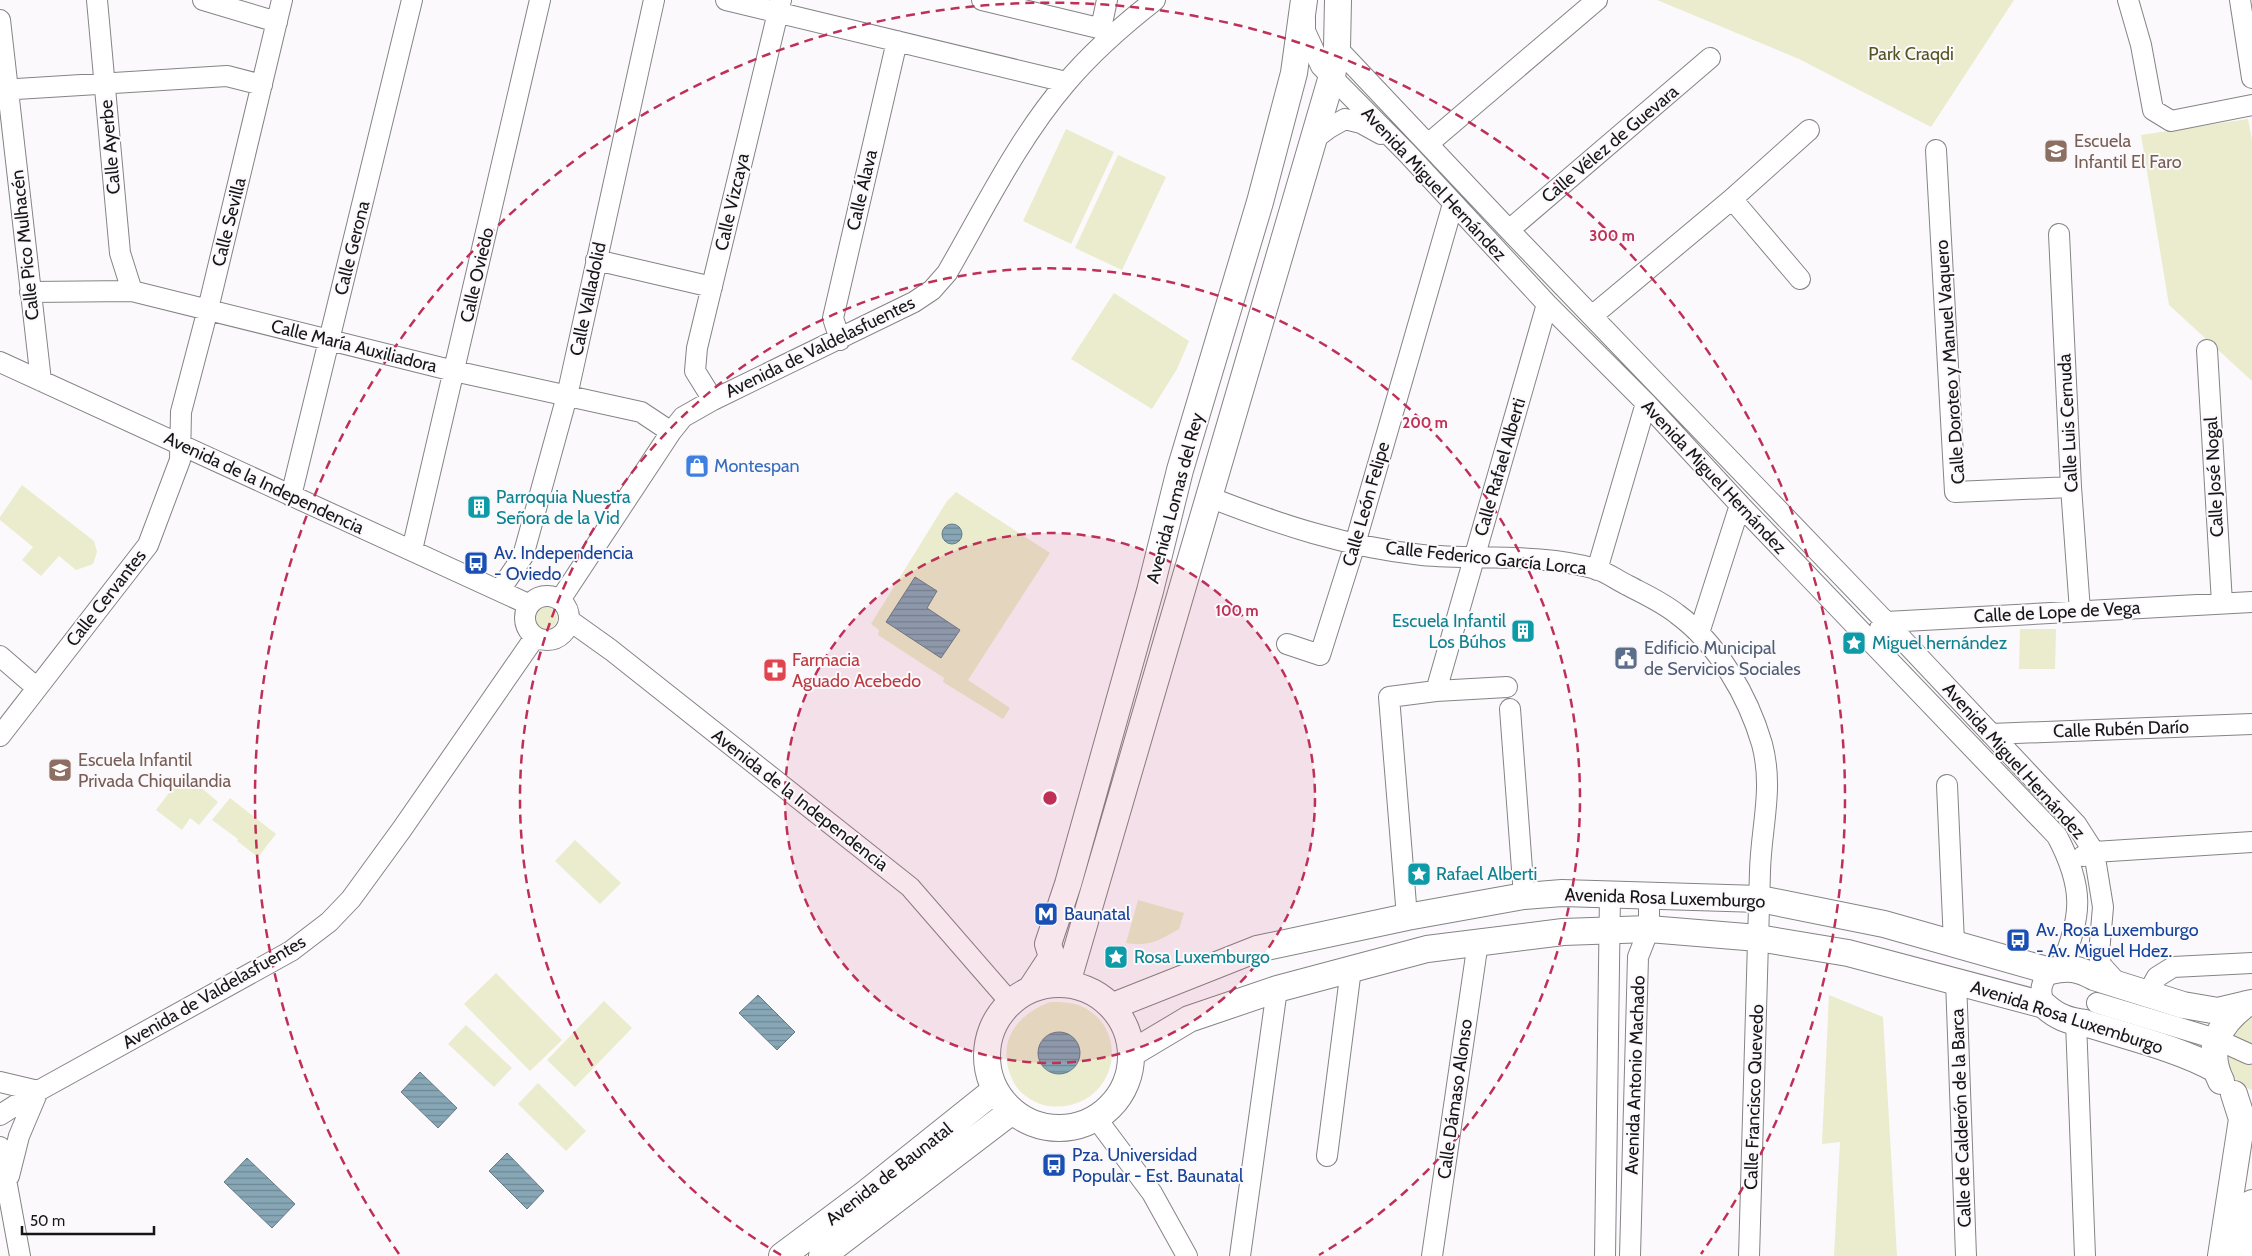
<svg xmlns="http://www.w3.org/2000/svg" width="2252" height="1256" font-family="Cabin,sans-serif">
	<style>
		.green { fill: #eaeccd; fill-rule: evenodd }
		.water { fill: url(#water-rules); stroke: #657c86 }
		.lines { fill: none; stroke-linecap: round; stroke-linejoin: round }
		.minor-casing { stroke: #858386; stroke-width: 22 }
		.major-casing { stroke: #858386; stroke-width: 28 }
		.minor { stroke: #fff; stroke-width: 20 }
		.major { stroke: #fff; stroke-width: 26 }
		.ring { fill: none; stroke: #bf3057; stroke-width: 2.5; stroke-dasharray: 9 6 }
		.labels { text-anchor: middle; stroke-width: 4; stroke-linejoin: round; paint-order: stroke }
		.park-label { font-size: 18px; fill: #535522; stroke: #fbf9fc }
		.education-label { font-size: 18px; fill: #785e54; stroke: #fbf9fc; text-anchor: start }
		.street-label { font-size: 18px; fill: #171617; stroke: #fbf9fc }
		.shop-label { font-size: 18px; fill: #366cbe; stroke: #fbf9fc; text-anchor: start }
		.culture-label { font-size: 18px; fill: #0d838f; stroke: #fbf9fc; text-anchor: start }
		.transit-label { font-size: 18px; fill: #164399; stroke: #fbf9fc; text-anchor: start }
		.service-label { font-size: 18px; fill: #4e5e75; stroke: #fbf9fc; text-anchor: start }
		.health-label { font-size: 18px; fill: #be3a42; stroke: #fbf9fc; text-anchor: start }
		.centre { fill: #bf3057; stroke: #fbf9fc; stroke-width: 2.5 }
		.ring-label { font-size: 15px; text-anchor: middle; font-weight: bold; fill: #bf3057; stroke: #fbf9fc; stroke-width: 4; stroke-linejoin: round; paint-order: stroke }
	</style>
	<defs>
		<pattern id="water-rules" width="6" height="5" patternUnits="userSpaceOnUse" patternTransform="scale(1.25)"><rect width="6" height="5" fill="#87a7b6"/><path d="M0 2.5h6" fill="none" stroke="#6d8793"/></pattern>
	</defs>
	<rect width="100%" height="100%" fill="#fbf9fc"/>
	<path class="green" d="M 1657,0 L 2014,0 L 1931,127 L 1799,59 Z
		M 2248,119 L 2252,140 L 2252,381 L 2169,305 L 2141,135 Z
		M 1066,129 L 1114,152 L 1071,244 L 1023,221 Z
		M 1118,155 L 1166,177 L 1122,270 L 1075,248 Z
		M 1114,293 L 1189,341 L 1177,369 L 1152,409 L 1071,359 Z
		M 22,485 L 94,541 L 97,552 L 93,564 L 76,570 L 59,556 L 41,576 L 22,560 L 33,547 L 0,520 L 0,517 Z
		M 956,492 L 1050,553 L 968,680 L 1010,708 L 1003,719 L 943,682 L 944,678 L 878,635 L 879,630 L 871,624 L 947,501 ZM 915,577 L 937,591 L 927,608 Z
		M535 618a11 11 0 1 1 22 0a11 11 0 1 1-22 0Z
		M 2020,629 L 2056,629 L 2055,669 L 2019,669 Z
		M 184,773 L 218,802 L 199,825 L 190,818 L 182,830 L 156,810 Z
		M 230,798 L 276,834 L 258,857 L 237,841 L 238,839 L 212,820 Z
		M 575,840 L 621,883 L 600,904 L 555,861 Z
		M 1138,900 L 1184,913 L 1179,929 C 1160,940 1149,947 1126,943 Z
		M 496,973 L 562,1040 L 530,1071 L 464,1004 Z
		M 1829,995 L 1883,1017 L 1897,1256 L 1834,1256 L 1840,1142 L 1822,1144 Z
		M 604,1001 L 632,1028 L 575,1087 L 547,1060 Z
		M 1050,1002 C 1061,1002 1072,1002 1083,1007 C 1135,1033 1113,1114 1048,1106 C 1035,1104 1020,1094 1014,1083 C 995,1046 1013,1016 1050,1002 ZM 1038,1054 L 1074,1069 C 1058,1080 1042,1073 1038,1054 Z
		M 2252,1018 L 2252,1090 C 2216,1077 2219,1032 2252,1018 Z
		M 466,1025 L 512,1068 L 494,1087 L 448,1044 Z
		M 538,1083 L 586,1131 L 566,1151 L 518,1104 Z"/>
	<path class="water" d="M942 534a10 10 0 1 1 20 0a10 10 0 1 1-20 0Z
		M 915,577 L 937,591 L 927,608 L 960,630 L 941,658 L 886,622 Z
		M 758,995 L 795,1032 L 777,1050 L 739,1013 Z
		M1038 1053a21 21 0 1 1 42 0a21 21 0 1 1-42 0Z
		M 420,1072 L 457,1108 L 438,1128 L 401,1092 Z
		M 507,1153 L 544,1191 L 527,1209 L 489,1171 Z
		M 247,1158 L 295,1204 L 272,1228 L 224,1182 Z"/>
	<g class="lines">
		<g class="minor-casing">
			<path id="minor" d="M 97,0 L 120,253 L 132,291
				M 203,0 L 277,22
				M 726,0 L 1066,82
				M 982,0 L 1115,32
				M 2128,0 L 2141,45 L 2153,110 L 2171,121 L 2252,105
				M 2240,0 L 2252,78
				M 1305,19 L 1305,31 L 1321,66 L 1407,153 L 1547,304 L 1646,403 L 1740,505 L 2057,836 C 2084,887 2083,916 2060,968
				M 0,20 L 41,381
				M 1101,28 L 1107,0
				M 1337,48 L 1509,230 L 1886,622 L 2076,824 L 2094,852 L 2103,907 L 2099,953 L 2101,965 L 2119,985
				M 0,90 L 227,76 L 262,85
				M 1313,140 L 1329,128 L 1345,119 L 1361,123 L 1381,134
				M 1428,144 L 1597,0
				M 1936,150 L 1955,492 L 2071,487
				M 1732,199 L 1800,279
				M 1509,230 L 1710,58
				M 2059,234 L 2071,487 L 2080,611
				M 596,260 L 712,287
				M 30,292 L 132,291 L 454,371 L 641,412 L 671,432
				M 1592,316 L 1732,199 L 1809,130
				M 840,340 L 833,318 L 897,41
				M 2207,350 L 2222,603
				M 0,362 L 528,604
				M 713,400 L 695,371 L 697,348 L 781,0
				M 291,496 L 412,0
				M 1209,497 C 1278,524 1347,547 1422,555 C 1479,560 1540,553 1596,569 C 1606,572 1617,580 1627,585 C 1644,594 1662,602 1677,614 C 1718,644 1748,696 1762,744 C 1774,789 1761,827 1760,871 C 1756,1000 1753,1128 1749,1256
				M 412,550 L 540,0
				M 1597,570 L 1646,403
				M 500,590 L 523,556 L 567,396 L 654,0
				M525 618a22 22 0 1 1 44 0a22 22 0 1 1-44 0Z
				M 560,600 L 671,432 L 683,417 L 713,400 L 914,302 L 932,290 L 947,273 C 984,209 1018,139 1066,83 C 1092,52 1123,25 1155,0
				M 569,620 L 611,650 L 910,887 L 1010,1002
				M 1880,628 L 1886,622 L 2252,602
				M 1699,633 L 1740,505
				M 1287,644 L 1320,655 L 1355,544 L 1453,204
				M 0,656 L 37,688
				M 1436,691 L 1547,304
				M 1510,709 L 1524,896
				M 1991,734 L 2252,724
				M 0,736 L 148,545 L 180,460 L 181,412 L 208,309 L 282,0
				M 1947,785 L 1954,943
				M 2083,856 L 2094,852 L 2252,842
				M 1407,917 L 1389,697 L 1436,691 L 1507,687
				M 1956,980 L 1966,1256
				M 2148,993 L 2157,977 L 2173,967 L 2252,963
				M 2097,1003 L 2216,1039 L 2249,1054
				M 2044,1005 C 2039,990 2041,983 2050,971
				M 2076,1022 L 2085,1256
				M 0,1082 L 38,1091
				M 0,1115 L 38,1091 L 291,951 L 329,922 L 351,899 L 402,829 L 535,637
				M 1096,1118 L 1152,1193 L 1187,1256
				M 0,1147 L 20,1256
				M 1327,1156 L 1351,969
				M 9,1176 L 19,1136 L 38,1091
				M 1240,1256 L 1277,989
				M 1432,1256 L 1478,942
				M 1605,1256 L 1610,894
				M 1630,1256 L 1638,957 L 1649,929 L 1649,895"/>
		</g>
		<g class="major-casing">
			<path id="major" d="M 1067,983 L 1332,76 L 1337,48 L 1338,0
				M987 1056a72 72 0 1 1 144 0a72 72 0 1 1-144 0Z
				M 1031,989 L 1052,957 L 1048,944 L 1068,884 L 1150,591 L 1180,470 L 1260,202 L 1294,73 L 1304,0
				M 1113,1006 L 1257,949 L 1407,917 L 1524,896 L 1562,893 L 1760,899 L 1884,924 L 2050,971 C 2068,967 2078,968 2094,977 L 2183,1005 L 2218,1011 L 2252,1003
				M 1132,1053 L 1189,1019 L 1277,989 L 1427,949 L 1563,932 L 1649,929 L 1758,938 L 1848,953 L 2044,1005 C 2057,1017 2068,1021 2085,1023 C 2125,1036 2180,1049 2215,1069
				M 2221,1081 C 2205,1049 2219,1024 2246,1004
				M 782,1256 L 865,1194 L 995,1090
				M 822,1256 L 1012,1111
				M 2221,1256 L 2242,1119 L 2234,1094
				M 2244,1256 L 2252,1203"/>
		</g>
		<use href="#minor" class="minor"/>
		<use href="#major" class="major"/>
	</g>
	<circle cx="1050" cy="798" r="265" fill="#bf3057" fill-opacity=".12"/>
	<g class="ring">
		<circle cx="1050" cy="798" r="265"/>
		<path d="M781 1255A530 530 0 1 1 1319 1255"/>
		<path d="M399 1254A795 795 0 1 1 1701 1254"/>
	</g>
	<defs>
		<g id="school-square" transform="scale(1.25)"><rect x="-9" y="-9" width="18" height="18" rx="4" fill="#8d6e63" stroke="#fbf9fc"/><path d="M0-5L7-2L0 1L-7-2ZM-4 1L0 2.5L4 1V4Q0 6-4 4Z" fill="#fff"/></g>
		<g id="shop-square" transform="scale(1.25)"><rect x="-9" y="-9" width="18" height="18" rx="4" fill="#3f7fe0" stroke="#fbf9fc"/><path d="M-5-2.5h2.3a2.7 3.5 0 0 1 5.4 0H5L5.5 6h-11ZM-1.5-2.5h3a1.5 2.3 0 0 0-3 0Z" fill="#fff"/></g>
		<g id="building-square" transform="scale(1.25)"><rect x="-9" y="-9" width="18" height="18" rx="4" fill="#0f9aa8" stroke="#fbf9fc"/><path d="M-4-6H4V6H1V3H-1V6H-4ZM-2.5-4.3h1.7v1.8h-1.7ZM.8-4.3h1.7v1.8H.8ZM-2.5-1h1.7V.8h-1.7ZM.8-1h1.7V.8H.8Z" fill="#fff"/></g>
		<g id="bus-square" transform="scale(1.25)"><rect x="-9" y="-9" width="18" height="18" rx="4" fill="#1a4fb4" stroke="#fbf9fc"/><path d="M-5-6H5V4H4V6H2V4H-2V6H-4V4H-5ZM-3.5-4V0h7V-4ZM-3.5 1.2v1.5H-2V1.2ZM2 1.2v1.5H3.5V1.2Z" fill="#fff"/></g>
		<g id="sight-square" transform="scale(1.25)"><rect x="-9" y="-9" width="18" height="18" rx="4" fill="#0f9aa8" stroke="#fbf9fc"/><path d="M0-6L1.8-2.2L6-1.7L2.9 1.2L3.7 5.4L0 3.3L-3.7 5.4L-2.9 1.2L-6-1.7L-1.8-2.2Z" fill="#fff"/></g>
		<g id="civic-square" transform="scale(1.25)"><rect x="-9" y="-9" width="18" height="18" rx="4" fill="#5c6f8a" stroke="#fbf9fc"/><path d="M-.6-6.5H3V-4.5H.6V-3L4-1V1h2V6H-6V1h2V-1L-.6-3ZM-1.2 2.5V6h2.4V2.5Z" fill="#fff"/></g>
		<g id="pharmacy-square" transform="scale(1.25)"><rect x="-9" y="-9" width="18" height="18" rx="4" fill="#e0444e" stroke="#fbf9fc"/><path d="M-2-6h4v4h4v4h-4v4h-4v-4h-4v-4h4Z" fill="#fff"/></g>
		<g id="metro-square" transform="scale(1.25)"><rect x="-9" y="-9" width="18" height="18" rx="4" fill="#1a4fb4" stroke="#fbf9fc"/><path d="M-5.5 5V-5H-3L0 0L3-5H5.5V5H3V-.5L0 4L-3-.5V5Z" fill="#fff"/></g>
	</defs>
	<g fill-rule="evenodd">
		<use href="#school-square" x="2056" y="151"/>
		<use href="#shop-square" x="697" y="466"/>
		<use href="#building-square" x="479" y="507"/>
		<use href="#bus-square" x="476" y="563"/>
		<use href="#building-square" x="1523" y="631"/>
		<use href="#sight-square" x="1854" y="643"/>
		<use href="#civic-square" x="1626" y="658"/>
		<use href="#pharmacy-square" x="775" y="670"/>
		<use href="#school-square" x="60" y="770"/>
		<use href="#sight-square" x="1419" y="874"/>
		<use href="#metro-square" x="1046" y="914"/>
		<use href="#bus-square" x="2018" y="940"/>
		<use href="#sight-square" x="1116" y="957"/>
		<use href="#bus-square" x="1054" y="1165"/>
	</g>
	<g class="labels">
		<g class="park-label">
			<text x="1911" y="60">Park Craqdi</text>
		</g>
		<g class="education-label">
			<text x="2074" y="147">Escuela<tspan x="2074" dy="21">Infantil El Faro</tspan></text>
			<text x="78" y="766">Escuela Infantil<tspan x="78" dy="21">Privada Chiquilandia</tspan></text>
		</g>
		<g class="street-label">
			<text transform="translate(1610 144) rotate(-40)" y="6">Calle Vélez de Guevara</text>
			<text transform="translate(110 147) rotate(-95)" y="6">Calle Ayerbe</text>
			<text transform="translate(1434 184) rotate(47)" y="6">Avenida Miguel Hernández</text>
			<text transform="translate(862 190) rotate(-77)" y="6">Calle Álava</text>
			<text transform="translate(732 202) rotate(-77)" y="6">Calle Vizcaya</text>
			<text transform="translate(229 222) rotate(-76)" y="6">Calle Sevilla</text>
			<text transform="translate(25 245) rotate(-96)" y="6">Calle Pico Mulhacén</text>
			<text transform="translate(352 248) rotate(-76)" y="6">Calle Gerona</text>
			<text transform="translate(477 275) rotate(-77)" y="6">Calle Oviedo</text>
			<text transform="translate(588 299) rotate(-78)" y="6">Calle Valladolid</text>
			<text transform="translate(354 346) rotate(14)" y="6">Calle María Auxiliadora</text>
			<text transform="translate(820 347) rotate(-26)" y="6">Avenida de Valdelasfuentes</text>
			<text transform="translate(1950 362) rotate(-94)" y="6">Calle Doroteo y Manuel Vaquero</text>
			<text transform="translate(2068 423) rotate(-93)" y="6">Calle Luis Cernuda</text>
			<text transform="translate(1500 467) rotate(-74)" y="6">Calle Rafael Alberti</text>
			<text transform="translate(1714 477) rotate(47)" y="6">Avenida Miguel Hernández</text>
			<text transform="translate(2214 477) rotate(-93)" y="6">Calle José Nogal</text>
			<text transform="translate(264 483) rotate(25)" y="6">Avenida de la Independencia</text>
			<text transform="translate(1175 498) rotate(-75)" y="6">Avenida Lomas del Rey</text>
			<text transform="translate(1366 504) rotate(-74)" y="6">Calle León Felipe</text>
			<text transform="translate(1486 558) rotate(6)" y="6">Calle Federico García Lorca</text>
			<text transform="translate(106 598) rotate(-52)" y="6">Calle Cervantes</text>
			<text transform="translate(2057 612) rotate(-3)" y="6">Calle de Lope de Vega</text>
			<text transform="translate(2121 729) rotate(-2)" y="6">Calle Rubén Darío</text>
			<text transform="translate(2014 761) rotate(48)" y="6">Avenida Miguel Hernández</text>
			<text transform="translate(800 800) rotate(38)" y="6">Avenida de la Independencia</text>
			<text transform="translate(1665 898) rotate(2)" y="6">Avenida Rosa Luxemburgo</text>
			<text transform="translate(214 992) rotate(-30)" y="6">Avenida de Valdelasfuentes</text>
			<text transform="translate(2067 1017) rotate(18)" y="6">Avenida Rosa Luxemburgo</text>
			<text transform="translate(1635 1075) rotate(-88)" y="6">Avenida Antonio Machado</text>
			<text transform="translate(1754 1097) rotate(-88)" y="6">Calle Francisco Quevedo</text>
			<text transform="translate(1455 1099) rotate(-82)" y="6">Calle Dámaso Alonso</text>
			<text transform="translate(1961 1118) rotate(-92)" y="6">Calle de Calderón de la Barca</text>
			<text transform="translate(889 1174) rotate(-38)" y="6">Avenida de Baunatal</text>
		</g>
		<g class="shop-label">
			<text x="714" y="472">Montespan</text>
		</g>
		<g class="culture-label">
			<text x="496" y="503">Parroquia Nuestra<tspan x="496" dy="21">Señora de la Vid</tspan></text>
			<text x="1506" y="627" text-anchor="end">Escuela Infantil<tspan x="1506" dy="21">Los Búhos</tspan></text>
			<text x="1872" y="649">Miguel hernández</text>
			<text x="1436" y="880">Rafael Alberti</text>
			<text x="1134" y="963">Rosa Luxemburgo</text>
		</g>
		<g class="transit-label">
			<text x="494" y="559">Av. Independencia<tspan x="494" dy="21">- Oviedo</tspan></text>
			<text x="1064" y="920">Baunatal</text>
			<text x="2036" y="936">Av. Rosa Luxemburgo<tspan x="2036" dy="21">- Av. Miguel Hdez.</tspan></text>
			<text x="1072" y="1161">Pza. Universidad<tspan x="1072" dy="21">Popular - Est. Baunatal</tspan></text>
		</g>
		<g class="service-label">
			<text x="1644" y="654">Edificio Municipal<tspan x="1644" dy="21">de Servicios Sociales</tspan></text>
		</g>
		<g class="health-label">
			<text x="792" y="666">Farmacia<tspan x="792" dy="21">Aguado Acebedo</tspan></text>
		</g>
	</g>
	<circle cx="1050" cy="798" r="8" class="centre"/>
	<g class="ring-label">
		<text x="1612" y="241">300 m</text>
		<text x="1425" y="428">200 m</text>
		<text x="1237" y="616">100 m</text>
	</g>
	<path d="M22 1226v8h132v-8" fill="none" stroke="#171617" stroke-width="2.5"/>
	<text x="30" y="1226" font-size="15" fill="#171617" stroke="#fbf9fc" stroke-width="4" paint-order="stroke">50 m</text>
</svg>
